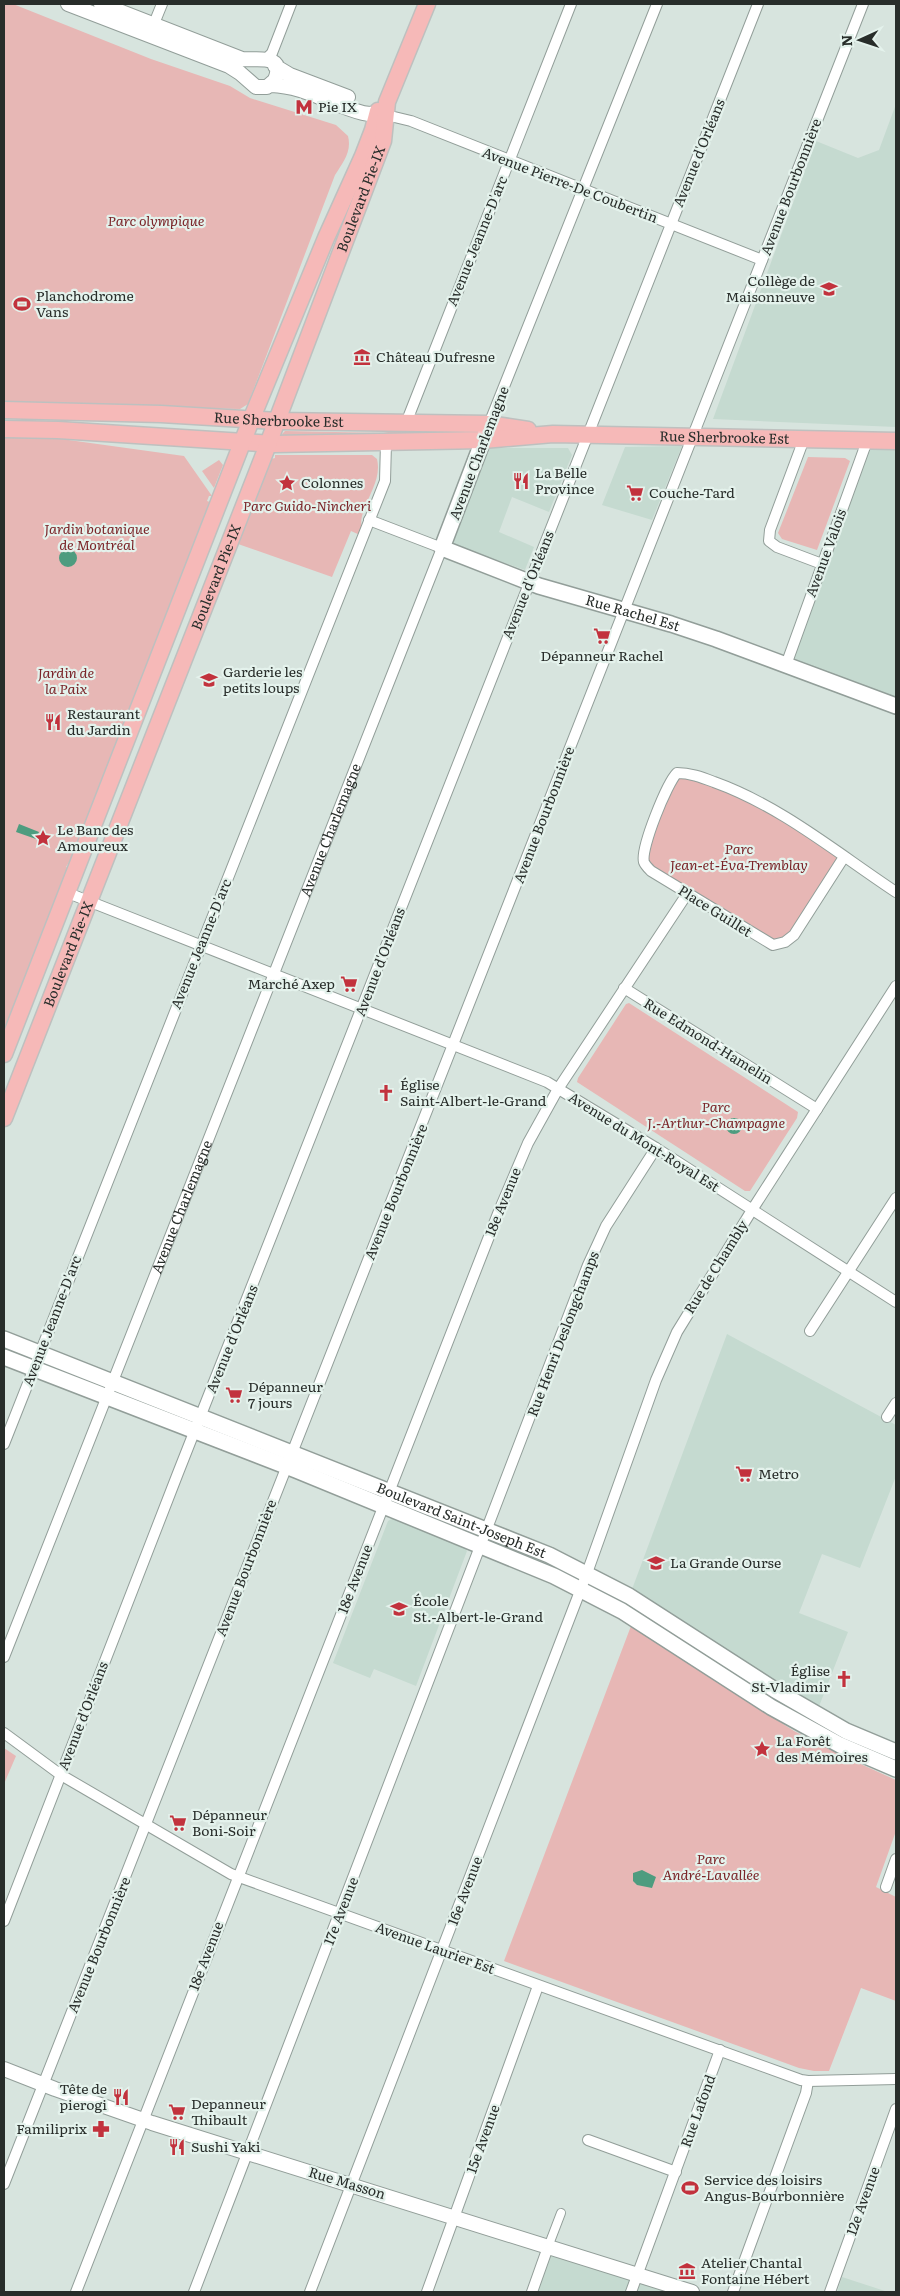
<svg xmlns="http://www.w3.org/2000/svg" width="900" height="2296" font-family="Literata,serif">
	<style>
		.built { fill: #c5dad0 }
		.green { fill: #e7b7b5 }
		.water { fill: #4e9c7f }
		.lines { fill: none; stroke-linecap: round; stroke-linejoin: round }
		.pedestrian-casing { stroke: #929e99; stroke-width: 10 }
		.minor-casing { stroke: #929e99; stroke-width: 12 }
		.tertiary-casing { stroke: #929e99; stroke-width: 16 }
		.secondary-casing { stroke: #929e99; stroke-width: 18 }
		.primary-casing { stroke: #bec0bf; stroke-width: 19 }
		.pedestrian { stroke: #fff; stroke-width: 8 }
		.minor { stroke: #fff; stroke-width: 10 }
		.tertiary { stroke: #fff; stroke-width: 14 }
		.secondary { stroke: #fff; stroke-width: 15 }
		.primary { stroke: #f6b9b8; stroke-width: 16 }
		.labels { text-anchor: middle; stroke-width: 4.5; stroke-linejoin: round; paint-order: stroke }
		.poi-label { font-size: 14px; fill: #282d2a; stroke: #e4f2ec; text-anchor: start }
		.street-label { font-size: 14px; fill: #282d2a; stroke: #e4f2ec }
		.park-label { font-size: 14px; font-style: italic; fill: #7b2529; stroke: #e4f2ec }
	</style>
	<rect width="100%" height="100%" fill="#d7e4de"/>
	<path class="built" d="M 896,104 L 896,427 L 713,419 L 816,141 L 858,158 L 879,150 Z
		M 867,441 L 896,441 L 896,704 L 793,662 L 822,564 Z
		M 682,446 L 652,520 L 602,505 L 625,447 Z
		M 490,448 L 568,448 L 572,455 L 549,512 L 512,497 L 499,532 L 534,547 L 525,570 L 449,543 Z
		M 727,1334 L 896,1425 L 896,1476 L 860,1568 L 822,1554 L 799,1613 L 848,1632 L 818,1709 L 631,1592 Z
		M 393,1518 L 463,1545 L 467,1551 L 416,1686 L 374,1669 L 370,1678 L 333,1663 L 388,1521 Z
		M 550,2254 L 642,2284 L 668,2292 L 537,2292 Z
		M 842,2277 L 888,2292 L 837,2292 Z"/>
	<path class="green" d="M 4,4 L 13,4 L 151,59 L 230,86 L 250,98 L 336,125 L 348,136 C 352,152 343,162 335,175 L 248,404 L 240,409 L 4,404 Z
		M 397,430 L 470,432 L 470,433 L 283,437 L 282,434 L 285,431 L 384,433 Z
		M 4,436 L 47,437 L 184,456 L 212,496 L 209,496 L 207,501 L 210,502 L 71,859 L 66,867 L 68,868 L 4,1033 Z
		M 275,455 L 372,455 L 377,459 C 382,479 367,497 362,516 C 360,523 363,527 360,535 L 351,531 L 332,577 L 238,544 L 257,496 L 254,494 L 271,459 L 275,458 Z
		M 808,457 L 845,458 L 850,461 L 817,550 L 782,539 L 778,533 Z
		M 219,460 L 223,465 L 214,488 L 202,471 Z
		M 677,773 L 743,792 L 844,857 L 794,935 L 773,945 L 651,871 L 644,849 Z
		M 629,1003 L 798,1112 L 797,1118 L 750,1191 L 745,1191 L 577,1082 L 578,1078 L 626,1004 Z
		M 631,1626 L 794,1731 L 845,1757 L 896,1780 L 896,1831 L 876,1887 L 896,1897 L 896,2001 L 861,1988 L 829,2071 L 814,2071 L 799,2068 L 504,1961 Z
		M 4,1748 L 16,1756 L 4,1784 Z"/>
	<path class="water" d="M59 558a9 9 0 1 1 18 0a9 9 0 1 1-18 0Z
		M 19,824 L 39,832 L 36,839 L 16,832 Z
		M726 1126a8 8 0 1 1 16 0a8 8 0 1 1-16 0Z
		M 642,1870 L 656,1877 L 652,1888 L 637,1885 L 633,1881 L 633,1873 Z"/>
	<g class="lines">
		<g class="pedestrian-casing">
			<path id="pedestrian" d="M 548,2247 L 561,2213"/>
		</g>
		<g class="minor-casing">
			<g id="minor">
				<path d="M 151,31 L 162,4"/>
				<path d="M 267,58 L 272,53 L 291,4"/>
				<path d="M 386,115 L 411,121 L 762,260"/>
				<path d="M 406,423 L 571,4"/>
				<path d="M 489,424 L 657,4"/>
				<path d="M 804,439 L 770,530 L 769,541 L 777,547 L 822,564"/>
				<path d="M 786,665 L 867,441"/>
				<path d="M 844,857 L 794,935 L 785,942 L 773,945 L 651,871 C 649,869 645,865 644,862 C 640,849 667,783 677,773 C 690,773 701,777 714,782 C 781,806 837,853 896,892"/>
				<path d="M 68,893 L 547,1082 L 656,1148 L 896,1302"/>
				<path d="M 624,988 L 817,1109"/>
				<path d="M 810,1331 L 896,1198"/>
				<path d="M 887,1417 L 896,1403"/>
				<path d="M 4,1444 L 385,481 L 386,443"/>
				<path id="s1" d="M 4,1657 L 442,548 L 369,520"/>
				<path d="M 4,1733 L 61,1775 L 231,1874 L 801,2080 L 808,2081 L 896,2079"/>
				<path d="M 886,1887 L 896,1859"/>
				<path d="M 4,1921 L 178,1473 L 758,4"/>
				<path d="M 588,2140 L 676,2172"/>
				<path d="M 4,2184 L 863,4"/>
				<path d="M 76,2292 L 499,1211 L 528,1143 L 558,1089 L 687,894"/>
				<path d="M 194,2292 L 588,1265 L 606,1226 L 656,1148"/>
				<path d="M 310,2292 L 587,1573 L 656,1380 L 677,1332 L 752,1210 L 896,986"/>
				<path d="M 427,2292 L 538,1986"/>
				<path d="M 532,2292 L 548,2247"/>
				<path d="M 631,2292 L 720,2050"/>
				<path d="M 733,2292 L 806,2093 L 808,2081"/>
				<path d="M 830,2292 L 896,2109"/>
			</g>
		</g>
		<g class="tertiary-casing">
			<path id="tertiary" d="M 68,4 L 229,66 L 240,73 L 256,87 L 267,87 L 275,80 C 286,52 255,61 242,59 L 101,4
				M 275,66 L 290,75 L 348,97
				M 271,85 C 305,86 331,105 363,113 C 371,115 378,113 386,115
				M 4,2069 L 55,2089 L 152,2123 L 692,2292"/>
		</g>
		<g class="secondary-casing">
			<g id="secondary">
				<path id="s2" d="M 487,430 L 442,548 L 539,586 L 671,624 L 716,639 L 896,706"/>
				<path id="s3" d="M 4,1339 L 549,1555 L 629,1596 L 775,1690 L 846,1731 L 896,1752"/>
				<path d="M 4,1357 L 296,1470 L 554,1576 L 622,1611 L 771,1707 L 840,1745 L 896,1769"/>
			</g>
		</g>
		<g class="primary-casing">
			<g id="primary">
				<path id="s4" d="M 4,410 L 161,414 L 277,421 L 489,424 L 528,430"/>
				<path id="s5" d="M 4,429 L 58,430 L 275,444 L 483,440 L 553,434 L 896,441"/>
				<path d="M 4,1054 L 251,420 L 326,238 L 363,156 L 373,130 L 378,111"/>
				<path id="s6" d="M 4,1118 L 262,460 L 383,141 L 387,102 L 427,4"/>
			</g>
		</g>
		<use href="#pedestrian" class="pedestrian"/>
		<use href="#minor" class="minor"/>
		<use href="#tertiary" class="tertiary"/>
		<use href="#secondary" class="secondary"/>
		<use href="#primary" class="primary"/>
	</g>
	<defs>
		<g id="metro-bare" transform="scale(1.35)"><path d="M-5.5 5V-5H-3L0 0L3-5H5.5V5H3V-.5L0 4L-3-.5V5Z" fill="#c2323d" stroke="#e4f2ec" stroke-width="2.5" paint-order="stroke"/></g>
		<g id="university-bare" transform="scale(1.35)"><path d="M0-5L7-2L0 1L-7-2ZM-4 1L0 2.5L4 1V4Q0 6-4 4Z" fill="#c2323d" stroke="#e4f2ec" stroke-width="2.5" paint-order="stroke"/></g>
		<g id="stadium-bare" transform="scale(1.35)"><path d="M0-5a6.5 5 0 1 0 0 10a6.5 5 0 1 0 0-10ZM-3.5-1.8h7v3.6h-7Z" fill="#c2323d" stroke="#e4f2ec" stroke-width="2.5" paint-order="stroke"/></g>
		<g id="museum-bare" transform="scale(1.35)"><path d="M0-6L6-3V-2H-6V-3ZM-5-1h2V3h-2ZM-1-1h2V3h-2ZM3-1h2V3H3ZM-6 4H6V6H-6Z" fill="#c2323d" stroke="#e4f2ec" stroke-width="2.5" paint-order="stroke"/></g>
		<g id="restaurant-bare" transform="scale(1.35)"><path d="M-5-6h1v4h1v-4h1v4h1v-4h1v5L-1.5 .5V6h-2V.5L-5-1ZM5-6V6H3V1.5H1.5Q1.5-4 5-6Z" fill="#c2323d" stroke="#e4f2ec" stroke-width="2.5" paint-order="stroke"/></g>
		<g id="sight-bare" transform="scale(1.35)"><path d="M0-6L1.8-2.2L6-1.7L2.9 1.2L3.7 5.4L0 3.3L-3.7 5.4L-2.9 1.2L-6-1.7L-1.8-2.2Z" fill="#c2323d" stroke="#e4f2ec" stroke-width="2.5" paint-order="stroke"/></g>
		<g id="supermarket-bare" transform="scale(1.35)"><path d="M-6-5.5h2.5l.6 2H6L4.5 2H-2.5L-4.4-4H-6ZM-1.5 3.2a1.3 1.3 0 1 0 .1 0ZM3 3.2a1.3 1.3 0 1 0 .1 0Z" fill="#c2323d" stroke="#e4f2ec" stroke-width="2.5" paint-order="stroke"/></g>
		<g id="school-bare" transform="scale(1.35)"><path d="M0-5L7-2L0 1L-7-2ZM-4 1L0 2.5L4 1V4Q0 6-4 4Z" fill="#c2323d" stroke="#e4f2ec" stroke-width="2.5" paint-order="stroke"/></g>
		<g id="church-bare" transform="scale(1.35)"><path d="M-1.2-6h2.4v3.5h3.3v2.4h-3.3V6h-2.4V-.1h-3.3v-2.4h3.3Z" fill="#c2323d" stroke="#e4f2ec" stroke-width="2.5" paint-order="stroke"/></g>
		<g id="pharmacy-bare" transform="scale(1.35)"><path d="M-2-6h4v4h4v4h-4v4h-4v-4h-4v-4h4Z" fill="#c2323d" stroke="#e4f2ec" stroke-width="2.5" paint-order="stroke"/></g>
	</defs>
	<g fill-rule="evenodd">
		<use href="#metro-bare" x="304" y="107"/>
		<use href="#university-bare" x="829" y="289"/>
		<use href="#stadium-bare" x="22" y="304"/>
		<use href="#museum-bare" x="362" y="357"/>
		<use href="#restaurant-bare" x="521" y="481"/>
		<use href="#sight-bare" x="287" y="483"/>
		<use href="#supermarket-bare" x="635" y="493"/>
		<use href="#supermarket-bare" x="602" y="636"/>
		<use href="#school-bare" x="209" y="680"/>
		<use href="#restaurant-bare" x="53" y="722"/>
		<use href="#sight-bare" x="43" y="838"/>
		<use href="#supermarket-bare" x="349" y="984"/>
		<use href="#church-bare" x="386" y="1093"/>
		<use href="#supermarket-bare" x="234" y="1395"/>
		<use href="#supermarket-bare" x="744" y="1474"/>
		<use href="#school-bare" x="656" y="1563"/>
		<use href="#school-bare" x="399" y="1609"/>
		<use href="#church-bare" x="844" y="1679"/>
		<use href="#sight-bare" x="762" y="1749"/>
		<use href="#supermarket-bare" x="178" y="1823"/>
		<use href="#restaurant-bare" x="121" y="2097"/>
		<use href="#supermarket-bare" x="177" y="2112"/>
		<use href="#pharmacy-bare" x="101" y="2129"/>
		<use href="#restaurant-bare" x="177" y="2147"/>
		<use href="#stadium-bare" x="690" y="2188"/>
		<use href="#museum-bare" x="687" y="2271"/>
	</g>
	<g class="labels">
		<g class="poi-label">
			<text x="318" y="112">Pie IX</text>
			<text x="815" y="286" text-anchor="end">Collège de<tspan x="815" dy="16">Maisonneuve</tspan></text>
			<text x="36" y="301">Planchodrome<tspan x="36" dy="16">Vans</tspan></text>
			<text x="376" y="362">Château Dufresne</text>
			<text x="535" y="478">La Belle<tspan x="535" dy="16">Province</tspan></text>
			<text x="301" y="488">Colonnes</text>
			<text x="649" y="498">Couche-Tard</text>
			<text x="602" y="661" text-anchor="middle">Dépanneur Rachel</text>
			<text x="223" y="677">Garderie les<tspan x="223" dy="16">petits loups</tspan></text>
			<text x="67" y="719">Restaurant<tspan x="67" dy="16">du Jardin</tspan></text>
			<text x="57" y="835">Le Banc des<tspan x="57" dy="16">Amoureux</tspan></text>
			<text x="335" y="989" text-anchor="end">Marché Axep</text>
			<text x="400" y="1090">Église<tspan x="400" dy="16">Saint-Albert-le-Grand</tspan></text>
			<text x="248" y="1392">Dépanneur<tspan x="248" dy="16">7 jours</tspan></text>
			<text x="758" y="1479">Metro</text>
			<text x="670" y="1568">La Grande Ourse</text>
			<text x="413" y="1606">École<tspan x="413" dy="16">St.-Albert-le-Grand</tspan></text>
			<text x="830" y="1676" text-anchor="end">Église<tspan x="830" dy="16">St-Vladimir</tspan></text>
			<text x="776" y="1746">La Forêt<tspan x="776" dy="16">des Mémoires</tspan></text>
			<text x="192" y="1820">Dépanneur<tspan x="192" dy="16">Boni-Soir</tspan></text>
			<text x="107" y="2094" text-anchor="end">Tête de<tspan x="107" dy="16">pierogi</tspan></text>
			<text x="191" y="2109">Depanneur<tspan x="191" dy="16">Thibault</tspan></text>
			<text x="87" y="2134" text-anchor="end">Familiprix</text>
			<text x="191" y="2152">Sushi Yaki</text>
			<text x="704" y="2185">Service des loisirs<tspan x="704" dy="16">Angus-Bourbonnière</tspan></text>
			<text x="701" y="2268">Atelier Chantal<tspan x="701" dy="16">Fontaine Hébert</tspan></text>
		</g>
		<g class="street-label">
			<text transform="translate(699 153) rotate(-68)" y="5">Avenue d'Orléans</text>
			<text transform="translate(570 185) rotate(21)" y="5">Avenue Pierre-De Coubertin</text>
			<text transform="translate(791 187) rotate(-69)" y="5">Avenue Bourbonnière</text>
			<text dy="5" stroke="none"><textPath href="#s6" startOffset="986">Boulevard Pie-IX</textPath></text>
			<text transform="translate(477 241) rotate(-68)" y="5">Avenue Jeanne-D'arc</text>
			<text dy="5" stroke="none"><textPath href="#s4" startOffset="275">Rue Sherbrooke Est</textPath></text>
			<text dy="5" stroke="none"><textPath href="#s5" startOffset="721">Rue Sherbrooke Est</textPath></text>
			<text transform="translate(479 453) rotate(-69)" y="5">Avenue Charlemagne</text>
			<text transform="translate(826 553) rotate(-70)" y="5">Avenue Valois</text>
			<text dy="5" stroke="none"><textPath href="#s6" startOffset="581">Boulevard Pie-IX</textPath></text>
			<text transform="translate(528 585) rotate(-68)" y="5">Avenue d'Orléans</text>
			<text dy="5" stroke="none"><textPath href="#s2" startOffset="328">Rue Rachel Est</textPath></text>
			<text transform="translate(544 815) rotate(-69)" y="5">Avenue Bourbonnière</text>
			<text dy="5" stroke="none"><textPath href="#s1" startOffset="889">Avenue Charlemagne</textPath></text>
			<text transform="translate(715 911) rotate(32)" y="5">Place Guillet</text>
			<text transform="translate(201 944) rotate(-68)" y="5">Avenue Jeanne-D'arc</text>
			<text dy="5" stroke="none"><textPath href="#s6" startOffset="176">Boulevard Pie-IX</textPath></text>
			<text transform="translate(380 962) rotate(-69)" y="5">Avenue d'Orléans</text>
			<text transform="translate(708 1041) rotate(32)" y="5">Rue Edmond-Hamelin</text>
			<text transform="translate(644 1142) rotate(32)" y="5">Avenue du Mont-Royal Est</text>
			<text transform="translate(396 1192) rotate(-68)" y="5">Avenue Bourbonnière</text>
			<text transform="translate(503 1202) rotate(-68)" y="5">18e Avenue</text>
			<text dy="5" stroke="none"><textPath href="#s1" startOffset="484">Avenue Charlemagne</textPath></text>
			<text transform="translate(716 1267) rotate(-58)" y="5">Rue de Chambly</text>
			<text transform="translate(52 1321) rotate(-69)" y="5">Avenue Jeanne-D'arc</text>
			<text transform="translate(563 1334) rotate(-69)" y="5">Rue Henri Deslongchamps</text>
			<text transform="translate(232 1339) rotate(-68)" y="5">Avenue d'Orléans</text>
			<text dy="5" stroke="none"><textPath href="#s3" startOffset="492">Boulevard Saint-Joseph Est</textPath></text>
			<text transform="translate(246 1568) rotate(-69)" y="5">Avenue Bourbonnière</text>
			<text transform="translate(355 1579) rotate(-69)" y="5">18e Avenue</text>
			<text transform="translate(83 1716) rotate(-69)" y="5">Avenue d'Orléans</text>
			<text transform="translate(465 1891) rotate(-69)" y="5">16e Avenue</text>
			<text transform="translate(341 1911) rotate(-69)" y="5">17e Avenue</text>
			<text transform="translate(99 1945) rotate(-68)" y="5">Avenue Bourbonnière</text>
			<text transform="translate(435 1948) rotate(20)" y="5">Avenue Laurier Est</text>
			<text transform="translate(206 1956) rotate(-69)" y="5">18e Avenue</text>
			<text transform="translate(698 2111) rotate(-70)" y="5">Rue Lafond</text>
			<text transform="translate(483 2139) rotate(-70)" y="5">15e Avenue</text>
			<text transform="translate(347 2183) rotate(17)" y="5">Rue Masson</text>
			<text transform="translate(863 2201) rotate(-70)" y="5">12e Avenue</text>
		</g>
		<g class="park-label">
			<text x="156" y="226">Parc olympique</text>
			<text x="307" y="511">Parc Guido-Nincheri</text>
			<text x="97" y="534">Jardin botanique<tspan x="97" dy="16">de Montréal</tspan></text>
			<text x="66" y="678">Jardin de<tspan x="66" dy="16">la Paix</tspan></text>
			<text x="739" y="854">Parc<tspan x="739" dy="16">Jean-et-Éva-Tremblay</tspan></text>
			<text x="716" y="1112">Parc<tspan x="716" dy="16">J.-Arthur-Champagne</tspan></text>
			<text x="711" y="1864">Parc<tspan x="711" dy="16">André-Lavallée</tspan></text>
		</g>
	</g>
	<rect width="900" height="2296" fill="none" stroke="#282d2a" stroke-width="10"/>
	<g transform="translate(860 40) rotate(267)" stroke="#e4f2ec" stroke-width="4" paint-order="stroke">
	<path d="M0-4L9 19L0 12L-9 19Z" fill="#282d2a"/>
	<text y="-8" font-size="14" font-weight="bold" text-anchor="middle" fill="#282d2a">N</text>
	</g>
</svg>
